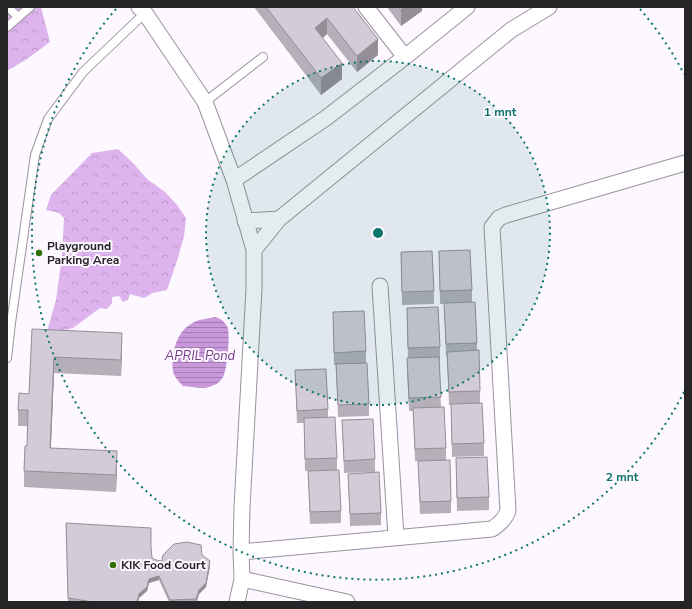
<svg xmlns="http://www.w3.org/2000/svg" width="692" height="609" font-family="'Nunito Sans',sans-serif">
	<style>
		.park { fill: url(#park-crowns) }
		.water { fill: url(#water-rules) }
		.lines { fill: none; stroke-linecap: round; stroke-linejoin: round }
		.service-casing { stroke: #9a929e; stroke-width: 10 }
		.minor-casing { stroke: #9a929e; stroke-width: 17 }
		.service { stroke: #fff; stroke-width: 8 }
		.minor { stroke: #fff; stroke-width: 15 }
		.wall { fill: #b5afb9 }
		.shaded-wall { fill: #948e96 }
		.building { fill: #d3cbd7; stroke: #948e96 }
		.ring { fill: none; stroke: #0f766e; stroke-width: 2; stroke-dasharray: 2 4 }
		.poi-dot { fill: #337003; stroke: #fdf7ff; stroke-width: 1.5 }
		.labels { text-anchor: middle; stroke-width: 4; stroke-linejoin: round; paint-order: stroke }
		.poi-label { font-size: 12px; font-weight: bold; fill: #272428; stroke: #fdf7ff; text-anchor: start }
		.water-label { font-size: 13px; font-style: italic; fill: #753989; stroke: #fdf7ff }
		.centre { fill: #0f766e; stroke: #fdf7ff; stroke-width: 2 }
		.ring-label { font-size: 12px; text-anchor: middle; font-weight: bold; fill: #0f766e; stroke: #fdf7ff; stroke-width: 4; stroke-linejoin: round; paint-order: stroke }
	</style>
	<defs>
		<pattern id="park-crowns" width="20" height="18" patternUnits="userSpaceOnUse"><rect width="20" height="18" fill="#ddb4ed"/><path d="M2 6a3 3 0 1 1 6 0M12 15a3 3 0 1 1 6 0" fill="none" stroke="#be9bcb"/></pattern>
		<pattern id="water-rules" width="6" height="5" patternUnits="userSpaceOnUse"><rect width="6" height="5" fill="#c998db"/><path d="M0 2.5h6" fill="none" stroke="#a37cb2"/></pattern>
	</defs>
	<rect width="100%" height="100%" fill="#fdf7ff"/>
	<path class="park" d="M 7,7 L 41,7 L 50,42 L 27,59 L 7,71 Z
		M 118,149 L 133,163 L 147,179 L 165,192 L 177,205 L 186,218 L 184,236 L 178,258 L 167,290 L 153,293 L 144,298 L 130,294 L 128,300 L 123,302 L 119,296 L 112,297 L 112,303 L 107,309 L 100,308 L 73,328 L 55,332 L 46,335 L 56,300 L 62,255 L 64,218 L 59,213 L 46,210 L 51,195 L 92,153 Z"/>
	<path class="water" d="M 215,317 C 220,318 224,321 227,326 C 231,331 227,371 223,377 C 221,381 217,384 214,385 C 205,390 193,387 183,386 C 179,382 174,377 173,371 C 171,355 176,332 191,324 C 198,319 207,319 215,317 Z"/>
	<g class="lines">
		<g class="service-casing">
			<path id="service" d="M 8,7 L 18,17
				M 7,27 L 30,7
				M 205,102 L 263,57
				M 7,358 L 11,323 L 35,155 L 48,119 L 83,72 L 145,13"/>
		</g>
		<g class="minor-casing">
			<path id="minor" d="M 139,7 L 145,13 L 205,102 L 234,180 L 254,250 L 254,289 L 242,507 L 241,552 L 242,579 L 237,602
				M 366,7 L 405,57
				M 234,180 L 326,118 L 405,57 L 467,7
				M 245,221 L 279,219
				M 254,250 L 279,219 L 511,30 L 549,7
				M 380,286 L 396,537
				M 241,552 L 492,529 C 500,524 505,519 508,511 L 492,227 L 499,218 L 506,215 L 685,163
				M 242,579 L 347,602"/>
		</g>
		<use href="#service" class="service"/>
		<use href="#minor" class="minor"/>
	</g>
	<path class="wall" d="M 254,7 L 353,7 L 378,55 L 357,72 L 327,34 L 323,38 L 342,79 L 321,95 Z
		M 387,7 L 422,7 L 422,11 L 401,26 Z
		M 439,251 L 472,290 L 472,302 L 477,343 L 477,350 L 480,391 L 480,403 L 484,443 L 484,456 L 452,457 L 451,405 L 449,405 L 447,356 L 446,356 L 444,304 L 440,304 Z
		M 401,252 L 434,291 L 434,304 L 402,305 Z
		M 407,308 L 440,347 L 440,360 L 439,360 L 441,407 L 446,448 L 446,460 L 451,501 L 451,513 L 420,514 L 418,461 L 415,461 L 413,411 L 409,411 L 407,370 L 407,358 L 408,358 Z
		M 333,312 L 366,351 L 366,363 L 369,404 L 369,416 L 338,417 L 336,365 L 334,365 Z
		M 32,329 L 122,350 L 121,376 L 54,373 L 51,448 L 117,467 L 116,492 L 24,487 L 24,471 L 27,446 L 27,426 L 18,426 L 18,410 L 29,394 Z
		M 295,370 L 328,409 L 328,418 L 337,458 L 337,470 L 305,471 L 304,423 L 297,423 Z
		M 342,420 L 375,459 L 375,472 L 344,473 Z
		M 456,458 L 489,497 L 489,510 L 457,511 Z
		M 308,471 L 341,511 L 341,523 L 310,524 Z
		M 348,474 L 381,513 L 381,525 L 350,526 Z
		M 66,523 L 151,548 L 152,558 L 156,560 L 162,561 L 202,555 L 210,566 L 206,587 L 199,594 L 197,602 L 169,602 L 159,580 L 149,583 L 147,591 L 139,598 L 138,602 L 68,602 Z"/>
	<path class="shaded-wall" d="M 404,7 L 422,7 L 422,11 L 401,26 L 401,10 Z
		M 327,18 L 327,34 L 315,44 L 315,28 Z
		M 378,39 L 378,55 L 357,72 L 357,56 Z
		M 342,63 L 342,79 L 321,95 L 321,78 Z
		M 122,333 L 122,350 L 121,376 L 121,360 Z
		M 54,357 L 54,373 L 50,464 L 50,448 Z
		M 117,451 L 117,467 L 116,492 L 116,475 Z
		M 210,561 L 210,566 L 206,587 L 199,594 L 196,602 L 196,599 Z
		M 159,576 L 159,580 L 149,583 L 147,591 L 139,598 L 138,602 L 137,602 L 139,594 L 149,579 Z"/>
	<path class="building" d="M 266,7 L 353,7 L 378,39 L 357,56 L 327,18 L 315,28 L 342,63 L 321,78 Z
		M 399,7 L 404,7 L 401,10 Z
		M 470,250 L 472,290 L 440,291 L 439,251 Z
		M 432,251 L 434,291 L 402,292 L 401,252 Z
		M 475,302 L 477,343 L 446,344 L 444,303 Z
		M 438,307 L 440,347 L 408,348 L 407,308 Z
		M 364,311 L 366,351 L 334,353 L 333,312 Z
		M 32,329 L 122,333 L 121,360 L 54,357 L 50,448 L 117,451 L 116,475 L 24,471 L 25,446 L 27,446 L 28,410 L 18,410 L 19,393 L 29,394 Z
		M 479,350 L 480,391 L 449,392 L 447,352 Z
		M 439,357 L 441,397 L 409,398 L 407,358 Z
		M 367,363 L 369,404 L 338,405 L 336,364 Z
		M 326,369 L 328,409 L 297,411 L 295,370 Z
		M 482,403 L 484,443 L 452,444 L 451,404 Z
		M 444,407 L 446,448 L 415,449 L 413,408 Z
		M 335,417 L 337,458 L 305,459 L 304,418 Z
		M 373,419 L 375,459 L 344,461 L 342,420 Z
		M 487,457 L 489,497 L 457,498 L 456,458 Z
		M 450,460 L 451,501 L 420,502 L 418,461 Z
		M 339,470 L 341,511 L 310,512 L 308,471 Z
		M 379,472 L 381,513 L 350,514 L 348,474 Z
		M 66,523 L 151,528 L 151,547 L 152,558 L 156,560 L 162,561 L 163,555 L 174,544 L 187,542 L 201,545 L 202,555 L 210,561 L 206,583 L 199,590 L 196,599 L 170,600 L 159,576 L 149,579 L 147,587 L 139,594 L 137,602 L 93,602 L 68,598 Z"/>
	<circle cx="378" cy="233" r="172" fill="#0f766e" fill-opacity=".12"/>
	<g class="ring">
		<circle cx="378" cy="233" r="172"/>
		<path d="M684 392A345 345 0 1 1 116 9M640 9A345 345 0 0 1 684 74"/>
	</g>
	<g class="poi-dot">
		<circle cx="39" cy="253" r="4"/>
		<circle cx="113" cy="565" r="4"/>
	</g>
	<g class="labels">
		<g class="poi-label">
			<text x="47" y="250">Playground<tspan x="47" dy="14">Parking Area</tspan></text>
			<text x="121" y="569">KIK Food Court</text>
		</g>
		<g class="water-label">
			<text x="200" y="360">APRIL Pond</text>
		</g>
	</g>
	<circle cx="378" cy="233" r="6" class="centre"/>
	<g class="ring-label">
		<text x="500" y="116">1 mnt</text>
		<text x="622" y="481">2 mnt</text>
	</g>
	<rect width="692" height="609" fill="none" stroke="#272428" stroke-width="16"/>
</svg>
